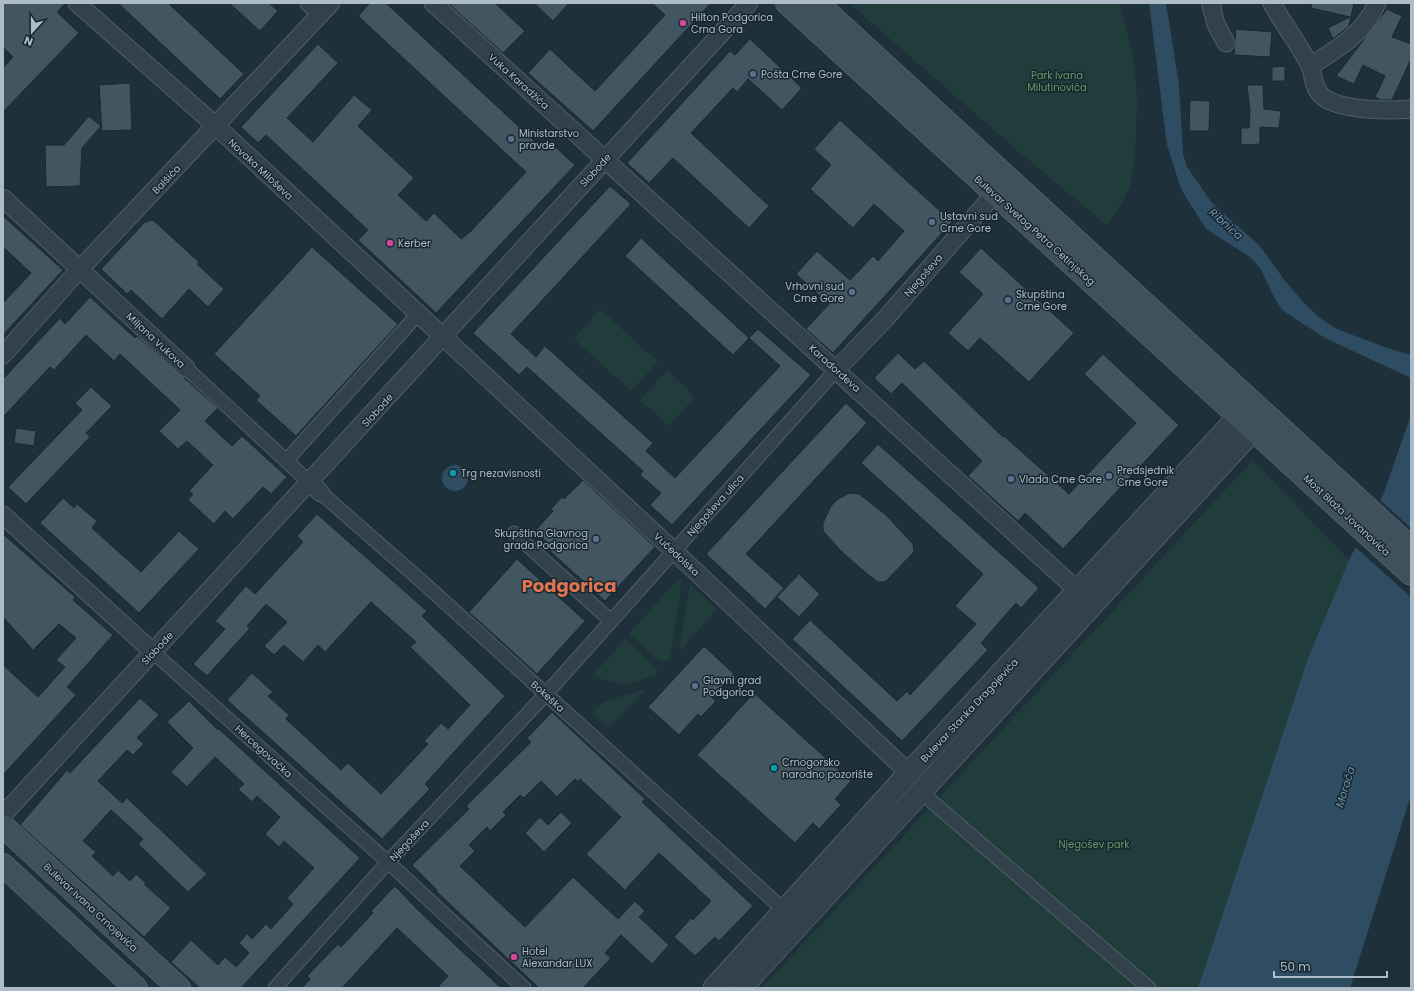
<svg xmlns="http://www.w3.org/2000/svg" width="1414" height="991" font-family="Poppins,sans-serif">
	<style>
		.green { fill: #213d3b }
		.water { fill: #2e4d62 }
		.pier { fill: #1e303a }
		.building { fill: #425662; stroke: #1a2831 }
		.lines { fill: none; stroke-linecap: round; stroke-linejoin: round }
		.pedestrian-casing { stroke: #505f68; stroke-width: 15 }
		.minor-casing { stroke: #505f68; stroke-width: 19 }
		.tertiary-casing { stroke: #505f68; stroke-width: 23 }
		.secondary-casing { stroke: #505f68; stroke-width: 24 }
		.pedestrian { stroke: #32414b; stroke-width: 13 }
		.minor { stroke: #32414b; stroke-width: 17 }
		.tertiary { stroke: #32414b; stroke-width: 21 }
		.secondary { stroke: #40515e; stroke-width: 22 }
		.hotel-dot { fill: #d1479c; stroke: #18262f; stroke-width: 1.5 }
		.service-dot { fill: #5c6f8a; stroke: #18262f; stroke-width: 1.5 }
		.culture-dot { fill: #0f9aa8; stroke: #18262f; stroke-width: 1.5 }
		.labels { text-anchor: middle; stroke-width: 3; stroke-linejoin: round; paint-order: stroke }
		.poi-label { font-size: 10px; fill: #adbcc7; stroke: #18262f; text-anchor: start }
		.park-label { font-size: 10px; fill: #629a64; stroke: #18262f }
		.street-label { font-size: 10px; fill: #adbcc7; stroke: #18262f }
		.water-label { font-size: 11px; font-style: italic; fill: #6a94ae; stroke: #18262f }
		.town-label { font-size: 18px; font-weight: bold; fill: #de7451; stroke: #18262f }
	</style>
	<rect width="100%" height="100%" fill="#1e303a"/>
	<path class="green" d="M 849,3 L 1119,3 C 1126,28 1134,55 1136,81 C 1138,108 1136,156 1131,182 C 1127,197 1116,213 1107,225 L 1026,158 Z
		M 600,309 L 658,362 L 631,391 L 574,339 Z
		M 667,370 L 695,397 L 669,426 L 640,400 Z
		M 1253,460 L 1349,560 L 1308,658 L 1198,988 L 762,988 Z
		M 679,578 L 682,579 L 670,660 L 660,661 L 629,634 Z
		M 690,584 L 717,609 L 679,652 Z
		M 625,639 L 657,669 L 657,674 L 627,685 L 600,679 L 594,674 Z
		M 646,689 L 607,728 L 592,713 L 603,702 Z"/>
	<path class="water" d="M 1149,3 L 1166,3 L 1179,85 L 1183,154 L 1187,167 L 1212,203 L 1260,246 L 1285,281 L 1304,303 L 1320,318 L 1337,329 L 1387,348 L 1411,355 L 1411,378 L 1325,338 L 1282,310 L 1275,299 L 1260,268 L 1250,257 L 1206,229 L 1181,189 L 1167,145 Z
		M 1411,415 L 1411,795 L 1350,988 L 1198,988 L 1308,658 L 1349,560 L 1383,495 Z
		M442 478a13 13 0 1 1 26 0a13 13 0 1 1-26 0Z"/>
	<path class="pier" d="M 1379,499 L 1411,528 L 1411,597 L 1354,546 Z"/>
	<path class="building" d="M 3,3 L 66,3 L 57,12 L 79,33 L 3,112 L 3,68 L 13,57 L 3,47 Z
		M 118,3 L 168,3 L 244,74 L 220,99 Z
		M 229,3 L 269,3 L 278,11 L 260,31 Z
		M 370,3 L 386,3 L 545,151 L 552,144 L 575,165 L 436,313 L 358,240 L 368,230 L 266,135 L 258,143 L 241,127 L 318,44 L 338,63 L 287,118 L 313,142 L 354,95 L 372,110 L 358,126 L 414,178 L 398,195 L 426,221 L 434,213 L 461,239 L 470,232 L 526,172 L 358,16 Z
		M 448,3 L 495,3 L 525,31 L 503,53 Z
		M 534,3 L 569,3 L 553,21 Z
		M 652,3 L 711,3 L 593,131 L 528,73 L 550,49 L 595,91 L 665,15 Z
		M 1312,3 L 1354,3 L 1349,26 L 1333,39 L 1328,28 L 1350,17 L 1311,8 Z
		M 1387,9 L 1402,16 L 1392,37 L 1411,44 L 1411,59 L 1392,100 L 1381,100 L 1375,97 L 1385,76 L 1363,65 L 1354,84 L 1336,76 Z
		M 1236,29 L 1272,32 L 1270,57 L 1234,55 Z
		M 750,39 L 802,88 L 782,110 L 748,79 L 737,92 L 733,88 L 691,133 L 769,206 L 749,228 L 673,158 L 649,183 L 627,163 L 730,51 L 735,55 Z
		M 1285,66 L 1285,81 L 1272,81 L 1272,67 Z
		M 130,83 L 132,130 L 102,131 L 99,85 Z
		M 1247,85 L 1263,85 L 1264,109 L 1281,111 L 1279,128 L 1260,127 L 1260,144 L 1241,145 L 1241,128 L 1249,128 L 1250,111 Z
		M 1190,100 L 1210,101 L 1209,131 L 1189,131 Z
		M 89,116 L 101,126 L 82,148 L 80,186 L 46,187 L 45,145 L 64,145 Z
		M 840,120 L 952,222 L 833,353 L 806,329 L 829,304 L 796,274 L 817,251 L 850,280 L 873,256 L 878,261 L 904,231 L 874,204 L 853,228 L 810,189 L 831,165 L 814,149 Z
		M 610,186 L 631,204 L 511,334 L 536,357 L 545,346 L 653,443 L 646,451 L 675,478 L 780,366 L 749,338 L 758,329 L 811,375 L 672,525 L 650,505 L 661,493 L 640,475 L 643,471 L 527,367 L 519,375 L 473,333 Z
		M 3,216 L 63,270 L 3,335 L 3,303 L 31,273 L 3,247 Z
		M 153,220 L 199,262 L 197,264 L 224,289 L 208,307 L 189,289 L 162,319 L 131,290 L 127,294 L 101,269 L 145,222 Z
		M 641,238 L 749,338 L 733,355 L 625,256 Z
		M 312,247 L 398,324 L 296,436 L 256,400 L 260,396 L 214,354 Z
		M 981,248 L 1074,333 L 1029,382 L 980,338 L 968,351 L 948,333 L 983,294 L 959,272 Z
		M 90,297 L 135,338 L 137,336 L 218,408 L 205,421 L 232,446 L 242,436 L 287,477 L 271,494 L 263,487 L 233,519 L 225,511 L 214,524 L 188,500 L 193,494 L 189,491 L 213,465 L 187,441 L 178,449 L 159,431 L 180,410 L 120,354 L 114,361 L 86,335 L 54,370 L 50,367 L 3,417 L 3,379 L 60,318 L 65,324 Z
		M 898,353 L 915,369 L 924,361 L 1003,437 L 1004,436 L 1069,494 L 1136,423 L 1084,374 L 1103,354 L 1179,425 L 1063,549 L 1025,513 L 1018,521 L 968,476 L 982,461 L 902,383 L 891,394 L 874,378 Z
		M 91,387 L 112,406 L 86,433 L 90,437 L 26,504 L 8,487 L 82,410 L 75,403 Z
		M 846,403 L 867,423 L 746,554 L 784,588 L 765,609 L 706,554 Z
		M 16,428 L 36,431 L 34,446 L 14,443 Z
		M 878,444 L 1039,588 L 1021,608 L 1016,603 L 981,643 L 988,650 L 902,741 L 792,639 L 810,620 L 897,701 L 907,691 L 910,695 L 976,624 L 955,606 L 983,574 L 861,463 Z
		M 583,480 L 655,547 L 605,601 L 550,551 L 553,548 L 535,531 L 553,511 L 551,509 L 562,497 L 564,499 Z
		M 850,493 L 859,494 L 885,514 L 913,544 L 914,552 L 885,582 L 878,582 L 866,573 L 841,551 L 823,531 L 823,523 L 831,506 L 838,499 Z
		M 63,498 L 74,508 L 77,504 L 97,521 L 92,528 L 141,572 L 179,531 L 199,549 L 139,613 L 40,523 Z
		M 317,514 L 427,611 L 422,616 L 505,696 L 425,784 L 430,789 L 382,839 L 227,700 L 252,673 L 273,692 L 268,696 L 289,715 L 286,719 L 341,770 L 348,763 L 381,794 L 428,744 L 424,741 L 441,723 L 448,729 L 470,705 L 410,647 L 416,642 L 371,602 L 325,652 L 318,645 L 303,662 L 284,645 L 274,655 L 264,646 L 287,622 L 266,604 L 247,626 L 250,628 L 207,676 L 193,664 L 225,629 L 215,621 L 246,586 L 255,594 L 303,542 L 297,536 Z
		M 3,534 L 75,597 L 73,600 L 113,635 L 67,687 L 76,695 L 3,775 L 3,665 L 38,697 L 65,667 L 56,660 L 76,638 L 59,624 L 33,650 L 3,617 Z
		M 517,559 L 585,621 L 537,674 L 469,612 Z
		M 799,574 L 820,594 L 799,617 L 777,597 Z
		M 704,646 L 734,674 L 712,698 L 716,701 L 701,717 L 698,714 L 679,735 L 648,707 Z
		M 754,693 L 851,781 L 835,799 L 841,805 L 819,829 L 813,823 L 795,843 L 697,755 Z
		M 140,698 L 159,715 L 137,738 L 144,744 L 133,755 L 127,750 L 98,781 L 122,803 L 127,798 L 207,874 L 188,892 L 138,844 L 143,839 L 111,810 L 83,841 L 96,852 L 92,856 L 113,876 L 118,870 L 130,881 L 136,874 L 146,883 L 144,884 L 171,908 L 144,937 L 20,825 L 67,770 L 70,773 Z
		M 189,701 L 218,730 L 219,729 L 360,858 L 241,988 L 200,988 L 171,962 L 191,940 L 218,965 L 225,957 L 236,967 L 249,953 L 239,943 L 247,934 L 252,939 L 266,924 L 271,929 L 293,904 L 287,898 L 314,868 L 284,841 L 279,847 L 265,834 L 280,817 L 257,796 L 252,802 L 238,789 L 244,784 L 215,757 L 187,787 L 171,772 L 193,748 L 167,722 Z
		M 552,712 L 645,799 L 642,802 L 753,906 L 719,941 L 715,937 L 695,956 L 674,937 L 691,918 L 693,920 L 711,901 L 659,853 L 625,890 L 586,854 L 621,817 L 580,779 L 578,782 L 575,779 L 557,797 L 541,781 L 524,798 L 520,795 L 503,812 L 506,815 L 490,831 L 487,827 L 469,845 L 475,851 L 460,866 L 525,927 L 573,877 L 618,919 L 635,901 L 645,911 L 639,917 L 669,945 L 652,964 L 621,935 L 605,953 L 611,958 L 583,988 L 539,988 L 436,891 L 437,890 L 412,865 L 469,809 L 466,806 L 531,742 L 527,738 Z
		M 561,812 L 572,823 L 544,852 L 525,833 L 540,817 L 548,825 Z
		M 395,886 L 418,910 L 501,988 L 437,988 L 448,976 L 397,928 L 342,988 L 302,988 L 310,979 L 307,976 L 338,944 L 341,947 L 373,913 L 371,911 Z"/>
	<g class="lines">
		<g class="pedestrian-casing">
			<path id="pedestrian" d="M 186,368 L 309,482
				M 286,461 L 418,314
				M 321,493 L 427,586 L 785,911
				M 514,533 L 611,621
				M 153,652 L 388,862 L 524,988
				M 930,800 L 1149,988
				M 275,988 L 388,862 L 545,695 L 836,370"/>
		</g>
		<g class="minor-casing">
			<path id="minor" d="M 77,3 L 216,126 L 674,551 L 909,773
				M 309,3 L 321,14
				M 433,3 L 1087,599
				M 1213,3 L 1211,6 L 1216,24 L 1226,43
				M 1272,3 C 1283,24 1299,44 1310,66 C 1314,76 1313,88 1322,96 C 1339,111 1390,111 1411,109
				M 1310,66 C 1337,49 1364,34 1377,3
				M 3,198 L 186,368
				M 3,355 L 79,270 L 331,3
				M 836,370 L 886,318 L 1002,185
				M 309,482 L 321,493
				M 3,515 L 153,652
				M 3,815 L 749,3"/>
		</g>
		<g class="tertiary-casing">
			<path id="tertiary" d="M 714,988 L 909,773 L 1250,404
				M 741,988 L 1265,417"/>
		</g>
		<g class="secondary-casing">
			<path id="secondary" d="M 787,3 L 1411,574
				M 817,3 L 1411,548
				M 3,826 L 179,988
				M 3,865 L 136,988"/>
		</g>
		<use href="#pedestrian" class="pedestrian"/>
		<use href="#minor" class="minor"/>
		<use href="#tertiary" class="tertiary"/>
		<use href="#secondary" class="secondary"/>
	</g>
	<g class="hotel-dot">
		<circle cx="683" cy="23" r="4"/>
		<circle cx="390" cy="243" r="4"/>
		<circle cx="514" cy="957" r="4"/>
	</g>
	<g class="service-dot">
		<circle cx="753" cy="74" r="4"/>
		<circle cx="511" cy="139" r="4"/>
		<circle cx="932" cy="222" r="4"/>
		<circle cx="852" cy="292" r="4"/>
		<circle cx="1008" cy="300" r="4"/>
		<circle cx="1109" cy="476" r="4"/>
		<circle cx="1011" cy="479" r="4"/>
		<circle cx="596" cy="539" r="4"/>
		<circle cx="695" cy="686" r="4"/>
	</g>
	<g class="culture-dot">
		<circle cx="453" cy="473" r="4"/>
		<circle cx="774" cy="768" r="4"/>
	</g>
	<g class="labels">
		<g class="poi-label">
			<text x="691" y="21">Hilton Podgorica<tspan x="691" dy="12">Crna Gora</tspan></text>
			<text x="761" y="78">Pošta Crne Gore</text>
			<text x="519" y="137">Ministarstvo<tspan x="519" dy="12">pravde</tspan></text>
			<text x="940" y="220">Ustavni sud<tspan x="940" dy="12">Crne Gore</tspan></text>
			<text x="398" y="247">Kerber</text>
			<text x="844" y="290" text-anchor="end">Vrhovni sud<tspan x="844" dy="12">Crne Gore</tspan></text>
			<text x="1016" y="298">Skupština<tspan x="1016" dy="12">Crne Gore</tspan></text>
			<text x="1117" y="474">Predsjednik<tspan x="1117" dy="12">Crne Gore</tspan></text>
			<text x="461" y="477">Trg nezavisnosti</text>
			<text x="1019" y="483">Vlada Crne Gore</text>
			<text x="588" y="537" text-anchor="end">Skupština Glavnog<tspan x="588" dy="12">grada Podgorica</tspan></text>
			<text x="703" y="684">Glavni grad<tspan x="703" dy="12">Podgorica</tspan></text>
			<text x="782" y="766">Crnogorsko<tspan x="782" dy="12">narodno pozorište</tspan></text>
			<text x="522" y="955">Hotel<tspan x="522" dy="12">Alexandar LUX</tspan></text>
		</g>
		<g class="park-label">
			<text x="1057" y="79">Park Ivana<tspan x="1057" dy="12">Milutinovića</tspan></text>
			<text x="1094" y="848">Njegošev park</text>
		</g>
		<g class="street-label">
			<text transform="translate(519 81) rotate(42)" y="4">Vuka Karadžića</text>
			<text transform="translate(261 169) rotate(43)" y="4">Novaka Miloševa</text>
			<text transform="translate(595 170) rotate(-48)" y="4">Slobode</text>
			<text transform="translate(166 179) rotate(-46)" y="4">Balšića</text>
			<text transform="translate(1035 230) rotate(42)" y="4">Bulevar Svetog Petra Cetinjskog</text>
			<text transform="translate(923 275) rotate(-49)" y="4">Njegoševa</text>
			<text transform="translate(156 340) rotate(43)" y="4">Miljana Vukova</text>
			<text transform="translate(835 368) rotate(42)" y="4">Karađorđeva</text>
			<text transform="translate(377 410) rotate(-48)" y="4">Slobode</text>
			<text transform="translate(715 505) rotate(-48)" y="4">Njegoševa ulica</text>
			<text transform="translate(1347 515) rotate(43)" y="4">Most Blaža Jovanovića</text>
			<text transform="translate(677 554) rotate(43)" y="4">Vučedolska</text>
			<text transform="translate(157 648) rotate(-47)" y="4">Slobode</text>
			<text transform="translate(548 696) rotate(42)" y="4">Bokeška</text>
			<text transform="translate(969 710) rotate(-47)" y="4">Bulevar Stanka Dragojevića</text>
			<text transform="translate(264 751) rotate(42)" y="4">Hercegovačka</text>
			<text transform="translate(409 840) rotate(-47)" y="4">Njegoševa</text>
			<text transform="translate(91 907) rotate(43)" y="4">Bulevar Ivana Crnojevića</text>
		</g>
		<g class="water-label">
			<text transform="translate(1226 224) rotate(42)" y="4">Ribnica</text>
			<text transform="translate(1345 787) rotate(-73)" y="4">Morača</text>
		</g>
		<g class="town-label">
			<text x="569" y="592">Podgorica</text>
		</g>
	</g>
	<rect width="1414" height="991" fill="none" stroke="#adbcc7" stroke-width="8"/>
	<g transform="translate(32 32) rotate(201)" stroke="#18262f" stroke-width="3" paint-order="stroke">
	<path d="M0-3L7 15L0 10L-7 15Z" fill="#adbcc7"/>
	<text y="-6" font-size="11" font-weight="bold" text-anchor="middle" fill="#adbcc7">N</text>
	</g>
	<path d="M1274 971v6h113v-6" fill="none" stroke="#adbcc7" stroke-width="2"/>
	<text x="1280" y="971" font-size="12" fill="#adbcc7" stroke="#18262f" stroke-width="3" paint-order="stroke">50 m</text>
</svg>
